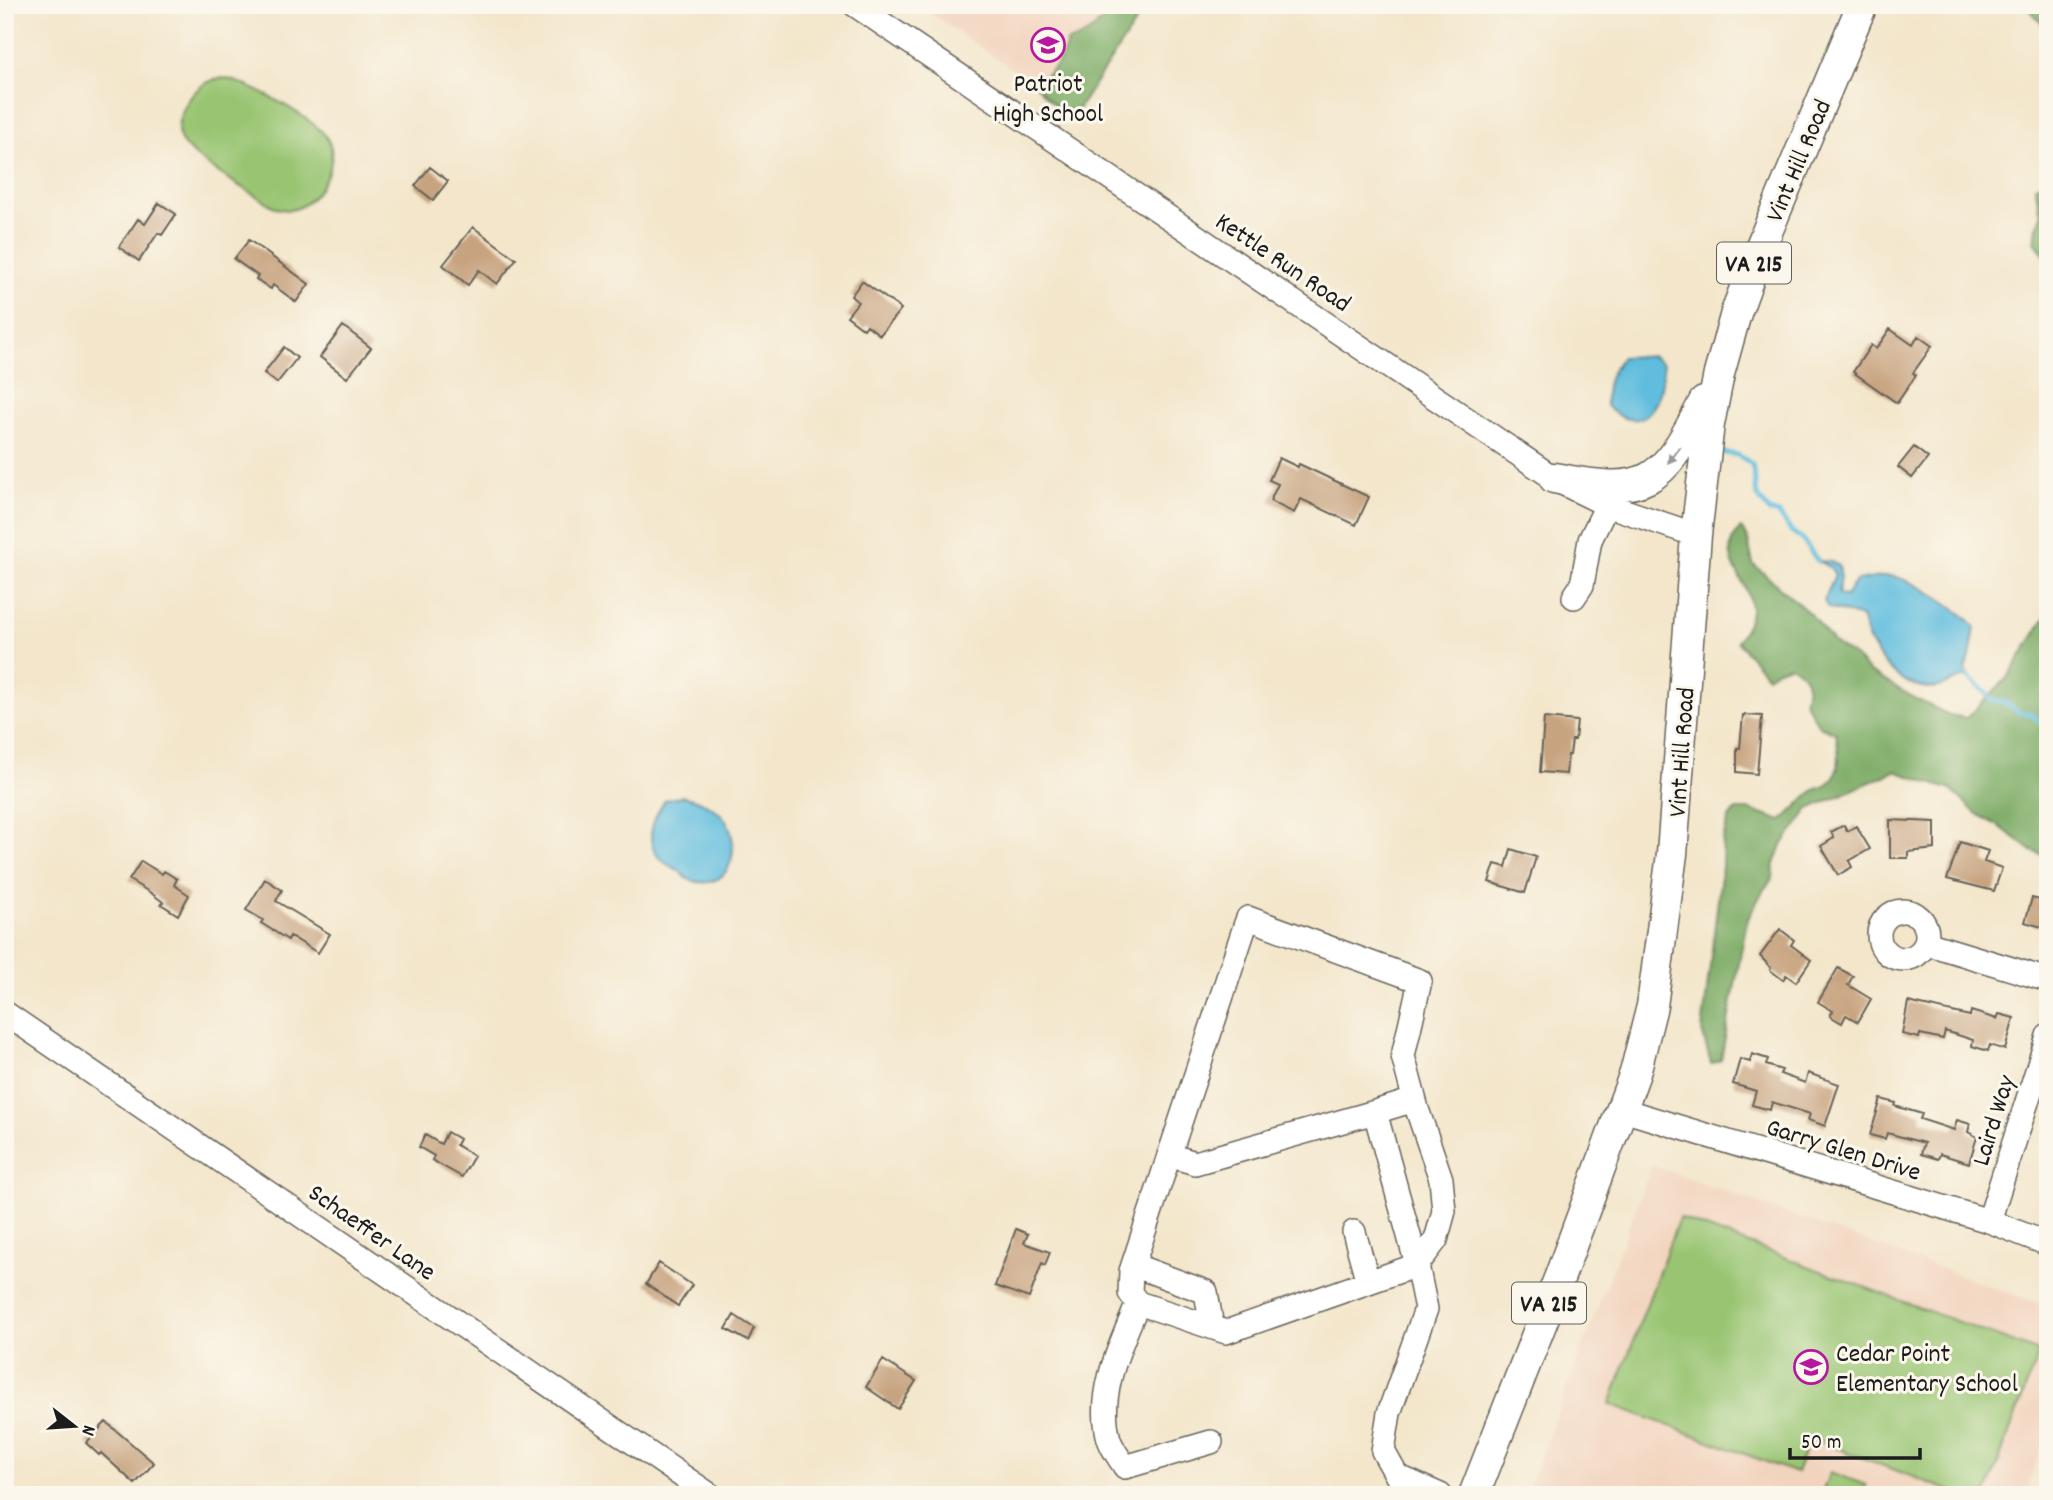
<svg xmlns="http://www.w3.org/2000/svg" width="2053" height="1500" font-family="Dekko,sans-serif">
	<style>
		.built { fill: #f2d4be }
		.green { fill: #99c572; stroke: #5a7047; stroke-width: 2 }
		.forest { fill: #7aaa64; stroke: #4b6340; stroke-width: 2 }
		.water { fill: #60bdde; stroke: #3e6c7d; stroke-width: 2 }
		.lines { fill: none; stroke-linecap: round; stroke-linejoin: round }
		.stream { stroke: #60bdde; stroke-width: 5 }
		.building { fill: #c7a37f }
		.minor-casing { stroke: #676359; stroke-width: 26 }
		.major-casing { stroke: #676359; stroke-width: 33 }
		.minor { stroke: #fff; stroke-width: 23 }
		.major { stroke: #fff; stroke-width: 30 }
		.oneway { fill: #999 }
		.labels { text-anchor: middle; stroke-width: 6; stroke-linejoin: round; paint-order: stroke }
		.shield { fill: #fbf7ec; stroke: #5f5e5a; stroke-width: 2 }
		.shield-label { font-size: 24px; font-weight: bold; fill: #1c1c1c }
		.poi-label { font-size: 26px; fill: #1c1c1c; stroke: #fbf7ec }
		.street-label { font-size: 26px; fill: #1c1c1c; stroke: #fbf7ec }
	</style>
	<rect width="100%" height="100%" fill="#fbf7ec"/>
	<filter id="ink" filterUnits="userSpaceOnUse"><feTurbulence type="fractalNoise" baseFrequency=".0143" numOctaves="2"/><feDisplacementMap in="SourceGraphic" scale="14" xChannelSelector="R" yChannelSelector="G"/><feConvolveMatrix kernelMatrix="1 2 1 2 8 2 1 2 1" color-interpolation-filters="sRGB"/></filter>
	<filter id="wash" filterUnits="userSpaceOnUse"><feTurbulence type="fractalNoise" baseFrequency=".00686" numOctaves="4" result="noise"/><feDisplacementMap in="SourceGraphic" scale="28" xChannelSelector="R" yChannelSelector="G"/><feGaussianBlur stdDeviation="1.57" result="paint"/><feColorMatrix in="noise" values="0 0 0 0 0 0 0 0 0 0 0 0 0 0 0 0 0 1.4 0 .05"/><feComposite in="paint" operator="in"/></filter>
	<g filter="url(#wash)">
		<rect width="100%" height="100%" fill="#f3e6cb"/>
		<path class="built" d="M 918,5 L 1147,5 L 1076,112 Z
			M 1652,1165 L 2048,1307 L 2048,1427 L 2025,1495 L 1526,1495 Z"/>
		<path class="green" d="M 223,78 C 247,82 317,119 328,140 C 340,162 318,199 298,208 C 290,211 284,210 276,208 C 255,195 194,161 182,142 C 175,132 179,116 185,106 C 194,90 205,80 223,78 Z
			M 1679,1218 L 2039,1352 L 1986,1495 L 1961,1495 L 1810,1438 L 1796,1473 L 1610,1404 Z
			M 1830,1472 L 1866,1485 L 1864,1491 L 1872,1495 L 1821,1495 Z"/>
		<path class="forest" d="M 1116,5 L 1147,5 L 1076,112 C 1053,110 1050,99 1034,84 C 1050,72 1063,63 1067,42 C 1090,37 1101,22 1116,5 Z
			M 2025,5 L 2048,5 L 2048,29 Z
			M 2043,183 L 2048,189 L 2048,260 L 2035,242 L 2037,226 L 2041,215 L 2035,186 Z
			M 1741,528 L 1747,536 L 1753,564 L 1810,614 L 1833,642 L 1856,658 L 1868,671 L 1920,701 L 1949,715 L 1967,718 L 2008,677 L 2048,613 L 2048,857 L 2032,851 L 1999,826 L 1977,814 L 1951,790 L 1895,771 L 1809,809 L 1782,845 L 1774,867 L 1773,878 L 1764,889 L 1747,920 L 1721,1060 L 1711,1064 L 1702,1031 L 1722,867 L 1723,839 L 1729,818 L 1736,810 L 1750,810 L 1781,821 C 1793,812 1801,800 1813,791 C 1817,788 1823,788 1827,785 C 1843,772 1839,751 1836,733 L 1819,726 L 1804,701 C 1810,683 1807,675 1790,665 L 1778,669 L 1767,676 L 1737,641 C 1743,632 1750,622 1751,610 C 1751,579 1712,557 1741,528 Z"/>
		<path class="water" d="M 1652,356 L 1663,364 C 1665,402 1643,441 1606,406 C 1605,385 1609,373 1622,357 Z
			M 1818,561 L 1831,562 L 1839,566 C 1842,576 1837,585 1839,595 L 1846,596 L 1856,581 C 1867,580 1878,576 1889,576 C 1910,577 1963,611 1975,627 L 1970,657 L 1965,669 L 1968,677 C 1954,678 1945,688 1931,688 C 1895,688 1868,649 1861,617 L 1828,608 L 1824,601 L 1835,575 L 1831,568 Z
			M 682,796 C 703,801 726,810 731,832 C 738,861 725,891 690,880 C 685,878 682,873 678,870 C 673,867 668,865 664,862 C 642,845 652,819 665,800 Z"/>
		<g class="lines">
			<path class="stream" d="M 1724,453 L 1738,455 L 1752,464 L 1757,495 L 1769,511 L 1779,514 L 1791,531 L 1801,538 L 1818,561
				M 1968,677 L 1986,693 L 1991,700 L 2004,702 L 2020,713 L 2030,713 L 2047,729 L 2048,737"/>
		</g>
		<g id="blocks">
			<path class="building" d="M 430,167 L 448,181 L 433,200 L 415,186 Z
				M 159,203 L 176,214 L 162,235 L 158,233 L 139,261 L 119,247 L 138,219 L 145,224 Z
				M 473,227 L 516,259 L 497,284 L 479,270 L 468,285 L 443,265 Z
				M 249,240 L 309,284 L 296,302 L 273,285 L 271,289 L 256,279 L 258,276 L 234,259 Z
				M 862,281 L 901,309 L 880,335 L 867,325 L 864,329 L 847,316 L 858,302 L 851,296 Z
				M 343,326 L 371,348 L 347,378 L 320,357 Z
				M 1890,329 L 1913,345 L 1918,336 L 1932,346 L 1913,373 L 1916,375 L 1897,403 L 1853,372 L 1871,345 L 1876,349 Z
				M 284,347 L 297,358 L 277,383 L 264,373 Z
				M 1914,447 L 1928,458 L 1912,478 L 1898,467 Z
				M 1279,458 L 1298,467 L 1299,464 L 1369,497 L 1356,525 L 1301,499 L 1294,513 L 1270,501 L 1278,484 L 1269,480 Z
				M 1743,715 L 1762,716 L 1757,774 L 1737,772 L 1737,748 L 1740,748 Z
				M 1544,718 L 1577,721 L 1575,740 L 1572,740 L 1570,755 L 1568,755 L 1566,774 L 1540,772 Z
				M 1890,820 L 1935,822 L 1935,849 L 1908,852 L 1908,858 L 1890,858 Z
				M 1844,825 L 1847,831 L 1856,826 L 1870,849 L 1849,861 L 1852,867 L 1838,875 L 1821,846 L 1834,838 L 1831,832 Z
				M 1960,842 L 1988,851 L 1984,862 L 2002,868 L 1994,891 L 1947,879 Z
				M 1511,849 L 1536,857 L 1525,893 L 1489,882 L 1495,864 L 1506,867 Z
				M 141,861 L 162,874 L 164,871 L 177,879 L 174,885 L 189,895 L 178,915 L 161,904 L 163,902 L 151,893 L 129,880 Z
				M 265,879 L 282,890 L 276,901 L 330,934 L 318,953 L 290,936 L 288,940 L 261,923 L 263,920 L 246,910 Z
				M 2032,898 L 2048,902 L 2048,929 L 2025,922 Z
				M 1780,929 L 1794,940 L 1791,945 L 1811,960 L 1796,982 L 1786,975 L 1783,980 L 1770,970 L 1771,968 L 1760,956 Z
				M 1838,968 L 1853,976 L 1848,985 L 1871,999 L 1858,1022 L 1846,1015 L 1842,1023 L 1830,1016 L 1833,1011 L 1818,1002 Z
				M 1908,1002 L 1970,1016 L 1971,1011 L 1997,1019 L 1999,1014 L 2014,1018 L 2005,1050 L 1990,1045 L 1988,1051 L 1972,1046 L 1973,1040 L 1945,1031 L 1943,1039 L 1920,1034 L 1919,1038 L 1902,1034 Z
				M 1752,1054 L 1768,1059 L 1766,1065 L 1782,1070 L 1780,1074 L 1805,1083 L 1808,1073 L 1839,1084 L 1825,1126 L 1808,1120 L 1810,1114 L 1772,1102 L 1770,1110 L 1752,1105 L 1756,1091 L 1733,1084 L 1740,1059 L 1750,1062 Z
				M 1881,1099 L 1896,1103 L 1895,1106 L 1922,1114 L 1920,1119 L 1954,1130 L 1957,1120 L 1970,1124 L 1968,1132 L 1977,1137 L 1969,1163 L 1940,1154 L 1938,1159 L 1921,1154 L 1924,1143 L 1887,1133 L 1885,1139 L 1870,1135 Z
				M 447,1132 L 459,1139 L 456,1145 L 474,1156 L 462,1177 L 432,1160 L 434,1156 L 419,1147 L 425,1135 L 441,1144 Z
				M 1016,1229 L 1028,1234 L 1024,1243 L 1050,1252 L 1045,1265 L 1042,1263 L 1029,1298 L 995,1286 Z
				M 659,1263 L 692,1285 L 678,1306 L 646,1284 Z
				M 734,1315 L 754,1328 L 748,1341 L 726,1329 Z
				M 883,1360 L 916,1381 L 898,1409 L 866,1387 Z
				M 106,1422 L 154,1463 L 135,1484 L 101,1453 L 99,1455 L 86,1443 Z"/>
		</g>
	</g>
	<g filter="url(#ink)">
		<use href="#blocks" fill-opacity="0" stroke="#676359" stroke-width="2"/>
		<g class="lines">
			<g class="minor-casing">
				<path id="minor" d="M 855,5 L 1558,481 L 1607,505 L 1696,535
					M 1574,597 L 1582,585 L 1590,540 L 1607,505
					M1879 935a24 24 0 1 1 48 0a24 24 0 1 1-48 0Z
					M 1926,943 L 2048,980
					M 5,1013 L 710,1495
					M 1623,1110 L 1989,1221 L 2048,1244
					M 1375,1112 L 1414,1100
					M 1989,1221 L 2048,1036
					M 1354,1232 L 1368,1282
					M 1133,1265 L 1206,1292 L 1212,1327
					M 1138,1303 L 1130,1293 L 1131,1271 L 1245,926 L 1248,918 L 1420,981 L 1403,1056 L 1417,1109 L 1441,1179 L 1444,1211 L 1436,1240 L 1417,1265 L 1375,1112 L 1195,1163 L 1169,1155
					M 1211,1442 L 1125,1467 C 1120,1459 1112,1449 1109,1439 C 1096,1393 1121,1344 1138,1303 L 1226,1332 L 1417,1265 L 1426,1309 L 1389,1413 L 1383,1451 L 1397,1476 L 1440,1495"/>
			</g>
			<g class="major-casing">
				<path id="major" d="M 1554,478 C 1649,496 1661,485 1704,402
					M 1474,1495 L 1560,1276 L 1635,1073 L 1652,1006 L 1672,854 L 1696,535 L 1709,424 L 1719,374 L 1736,313 L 1756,258 L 1862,5"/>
			</g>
			<use href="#minor" class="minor"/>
			<use href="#major" class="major"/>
		</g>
		<defs><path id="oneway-solid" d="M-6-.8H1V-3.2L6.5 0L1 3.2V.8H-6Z" transform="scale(1.75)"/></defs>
		<use class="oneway" href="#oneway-solid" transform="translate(1674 455) rotate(127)"/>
	</g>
	<defs>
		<g id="school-ring" transform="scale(1.75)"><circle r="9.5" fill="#fbf7ec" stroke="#b5179e" stroke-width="1.5"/><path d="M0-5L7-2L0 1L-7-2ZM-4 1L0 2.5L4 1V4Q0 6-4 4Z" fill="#b5179e"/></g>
	</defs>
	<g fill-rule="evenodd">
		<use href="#school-ring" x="1048" y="45"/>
		<use href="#school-ring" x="1811" y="1367"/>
	</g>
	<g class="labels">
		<g class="shield">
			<rect x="1717" y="242.5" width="74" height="41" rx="5"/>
			<rect x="1512" y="1282.5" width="74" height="41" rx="5"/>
		</g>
		<g class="shield-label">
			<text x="1754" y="271">VA 215</text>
			<text x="1549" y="1311">VA 215</text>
		</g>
		<g class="poi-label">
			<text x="1048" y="91">Patriot<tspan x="1048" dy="30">High School</tspan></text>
			<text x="1836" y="1361" text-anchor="start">Cedar Point<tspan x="1836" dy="30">Elementary School</tspan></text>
		</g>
		<g class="street-label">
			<text transform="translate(1797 160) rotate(-67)" y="9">Vint Hill Road</text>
			<text transform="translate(1284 261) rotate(34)" y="9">Kettle Run Road</text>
			<text transform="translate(1680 752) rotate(-86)" y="9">Vint Hill Road</text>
			<text transform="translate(1992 1120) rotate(-73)" y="9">Laird Way</text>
			<text transform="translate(1844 1148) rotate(17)" y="9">Garry Glen Drive</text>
			<text transform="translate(373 1231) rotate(35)" y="9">Schaeffer Lane</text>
		</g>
	</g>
	<rect width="2053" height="1500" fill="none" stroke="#fbf7ec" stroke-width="28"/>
	<g transform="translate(74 1426) rotate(107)" stroke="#fbf7ec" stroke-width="5" paint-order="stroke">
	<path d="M0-5L12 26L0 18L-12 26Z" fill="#1c1c1c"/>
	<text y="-10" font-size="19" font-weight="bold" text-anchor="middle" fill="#1c1c1c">N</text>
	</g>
	<path d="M1790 1448v10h130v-10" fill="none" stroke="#1c1c1c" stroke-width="3.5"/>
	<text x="1801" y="1448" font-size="21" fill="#1c1c1c" stroke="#fbf7ec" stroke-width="5" paint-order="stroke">50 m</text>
</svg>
